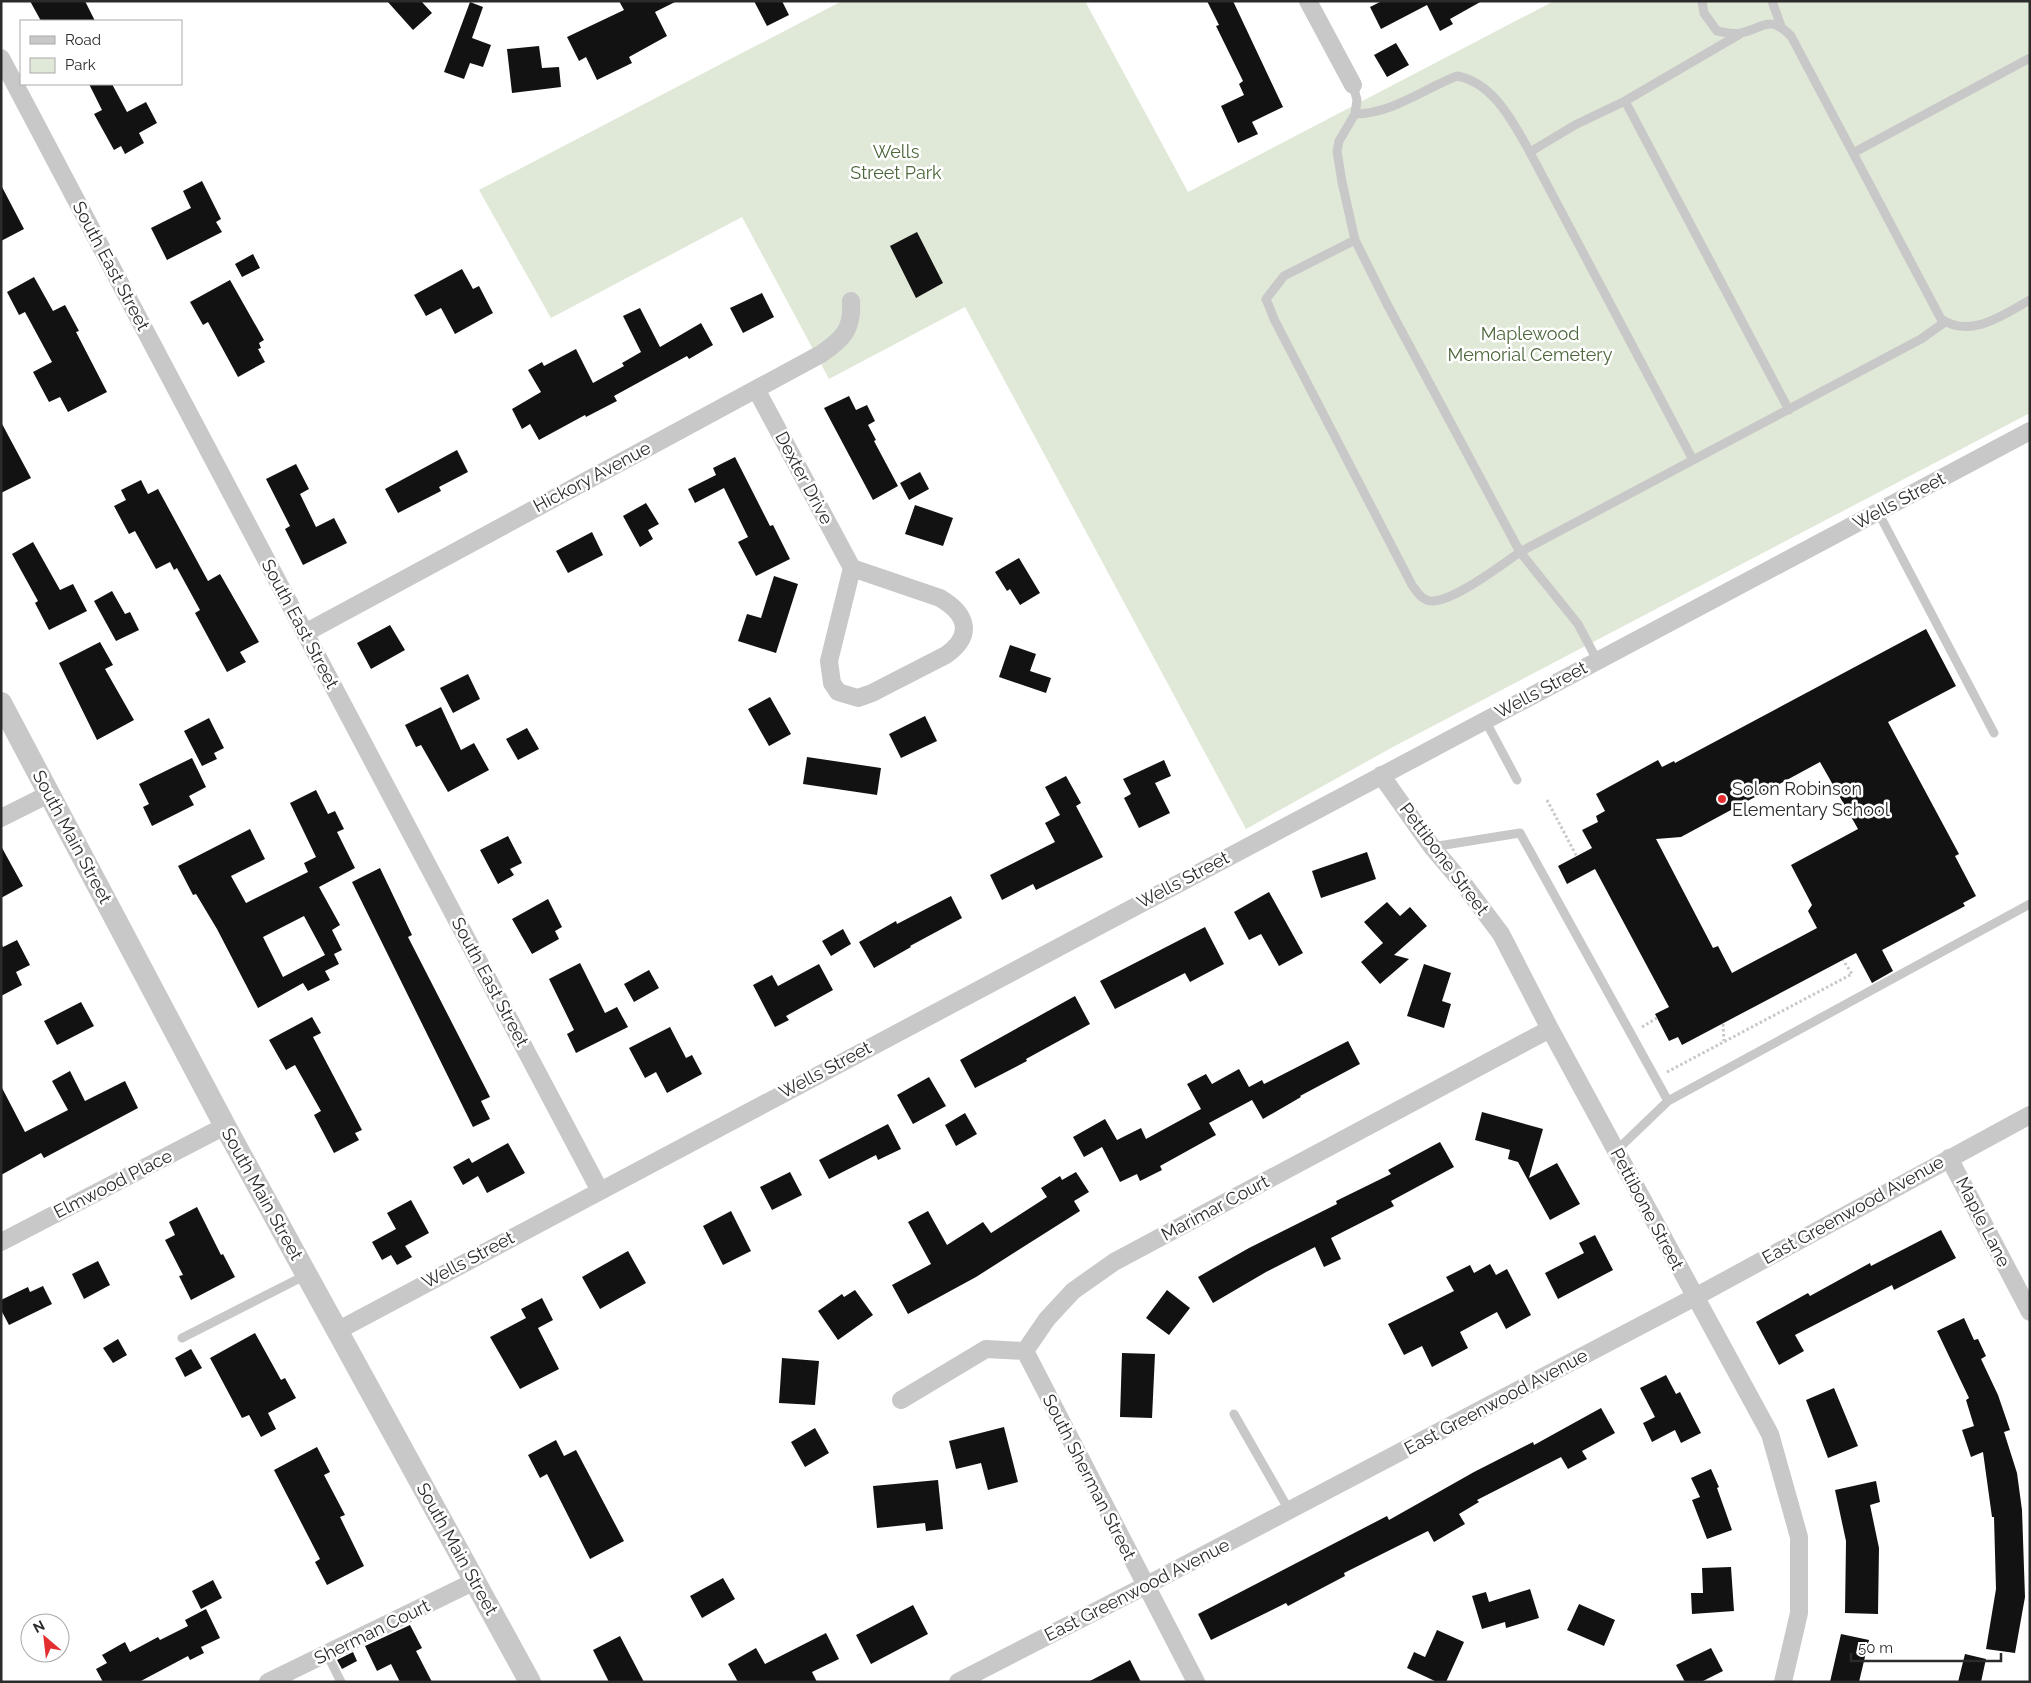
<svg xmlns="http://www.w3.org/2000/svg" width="2031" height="1683" font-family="Raleway,sans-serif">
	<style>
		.green { fill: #e0e9d8 }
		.building { fill: #121212; fill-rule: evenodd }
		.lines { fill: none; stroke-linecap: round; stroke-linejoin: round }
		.path { stroke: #c8c8c8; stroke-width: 3; stroke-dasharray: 2.5 2.5; stroke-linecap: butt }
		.service { stroke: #c8c8c8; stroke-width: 9 }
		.minor { stroke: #c8c8c8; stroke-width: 18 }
		.tertiary { stroke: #c8c8c8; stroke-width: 22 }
		.poi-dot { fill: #e32d2e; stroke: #fff; stroke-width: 2 }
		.labels { text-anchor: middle; stroke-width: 5; stroke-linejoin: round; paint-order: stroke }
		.park-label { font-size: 18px; fill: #4b663a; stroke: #fff }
		.street-label { font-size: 18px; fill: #2b2b2b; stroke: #fff }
		.poi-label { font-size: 18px; fill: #2b2b2b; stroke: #fff; text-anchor: start }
	</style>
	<rect width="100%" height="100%" fill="#fff"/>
	<path class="green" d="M 842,1 L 1085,1 L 1188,192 L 1554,1 L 2030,1 L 2030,413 L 1391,748 L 1246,829 L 965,307 L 829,379 L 742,217 L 551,318 L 479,190 Z"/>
	<path class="building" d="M 30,1 L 85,1 L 95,21 L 41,21 Z
		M 387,1 L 421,1 L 432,13 L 413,30 Z
		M 619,1 L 677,1 L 655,12 L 667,36 L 629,57 L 632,63 L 597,80 L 586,57 L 579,61 L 567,37 L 624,10 Z
		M 754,1 L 782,1 L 789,15 L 767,26 Z
		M 1207,1 L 1233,1 L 1283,107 L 1252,122 L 1258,134 L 1238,143 L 1221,106 L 1244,95 L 1239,84 L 1243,81 L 1216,26 L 1219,25 Z
		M 1382,1 L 1482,1 L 1450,19 L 1453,24 L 1440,31 L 1427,5 L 1381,29 L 1370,7 Z
		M 470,2 L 483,7 L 472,38 L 491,45 L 483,67 L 470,63 L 464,79 L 444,72 Z
		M 1396,43 L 1409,65 L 1387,77 L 1374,55 Z
		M 539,46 L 542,68 L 559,67 L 561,87 L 512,93 L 507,49 Z
		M 89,84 L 112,84 L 127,112 L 146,102 L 157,123 L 139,133 L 144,143 L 125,154 L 121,146 L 114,150 L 94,114 L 102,110 Z
		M 202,181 L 221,219 L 216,222 L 222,232 L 167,260 L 151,228 L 191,208 L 183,191 Z
		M 1,185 L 24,229 L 1,241 Z
		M 917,232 L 943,283 L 916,298 L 890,246 Z
		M 253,254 L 260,268 L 242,277 L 235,264 Z
		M 462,269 L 473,289 L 479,286 L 493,313 L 455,334 L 441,308 L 426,316 L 414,295 Z
		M 34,277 L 53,311 L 65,305 L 79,331 L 76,332 L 107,392 L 68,412 L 60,397 L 49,402 L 33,372 L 52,362 L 25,312 L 19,315 L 7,292 Z
		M 230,280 L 264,340 L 259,343 L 261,348 L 258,349 L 265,362 L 238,377 L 208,322 L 203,325 L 190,302 Z
		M 762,293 L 774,317 L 743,333 L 730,308 Z
		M 640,308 L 660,347 L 701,323 L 713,345 L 689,359 L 687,356 L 614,396 L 617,401 L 586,417 L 585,415 L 539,440 L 530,424 L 522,429 L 512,409 L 541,392 L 528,370 L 542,362 L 544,366 L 576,349 L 593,383 L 624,366 L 622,363 L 641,352 L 623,316 Z
		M 849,396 L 856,410 L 867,405 L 875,421 L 868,425 L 876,440 L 874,441 L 898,486 L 873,500 L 824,408 Z
		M 1,422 L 31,478 L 1,493 Z
		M 457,450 L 468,472 L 439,487 L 441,491 L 398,513 L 385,489 Z
		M 735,457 L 770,526 L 773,525 L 790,559 L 756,576 L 738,542 L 748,537 L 724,488 L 695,503 L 688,489 L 716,475 L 713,468 Z
		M 296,464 L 309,489 L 300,494 L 316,527 L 334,518 L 347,543 L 303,565 L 285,529 L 290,526 L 266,479 Z
		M 920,472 L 929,489 L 909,500 L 900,483 Z
		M 141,480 L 148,494 L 158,489 L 208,581 L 220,574 L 259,642 L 240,652 L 246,662 L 227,672 L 195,613 L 200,610 L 177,568 L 174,570 L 170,562 L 156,569 L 135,531 L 129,534 L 114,506 L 126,500 L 121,490 Z
		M 646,503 L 659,524 L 648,530 L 653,539 L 640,547 L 623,516 Z
		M 915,505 L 953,518 L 943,546 L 905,534 Z
		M 592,532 L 603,555 L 568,573 L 556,551 Z
		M 33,542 L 60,590 L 73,584 L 87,611 L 49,630 L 35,603 L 38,601 L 12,554 Z
		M 1019,558 L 1040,593 L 1020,605 L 1010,589 L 1007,591 L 995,572 Z
		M 774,576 L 798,584 L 776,653 L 738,641 L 747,614 L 761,618 Z
		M 112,591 L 125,614 L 130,612 L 139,630 L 116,641 L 94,601 Z
		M 390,625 L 405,650 L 371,669 L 357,643 Z
		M 1926,629 L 1956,686 L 1888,722 L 1959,854 L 1955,856 L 1976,896 L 1963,903 L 1965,906 L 1882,950 L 1893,971 L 1872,983 L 1856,953 L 1682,1045 L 1678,1037 L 1669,1041 L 1655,1014 L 1669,1007 L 1595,869 L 1567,884 L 1558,866 L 1592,848 L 1582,830 L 1598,822 L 1596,816 L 1605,811 L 1596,794 L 1658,760 L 1662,767 L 1674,761 L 1675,763 ZM 1820,762 L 1858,829 L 1791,865 L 1812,905 L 1808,911 L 1817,928 L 1732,973 L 1718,946 L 1713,948 L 1656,839 L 1681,837 Z
		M 100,642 L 113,665 L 105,669 L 134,720 L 97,740 L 59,663 Z
		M 1010,645 L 1036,654 L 1030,671 L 1051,678 L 1046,693 L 999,677 Z
		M 468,674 L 480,699 L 453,713 L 440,688 Z
		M 770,697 L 791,734 L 769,746 L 748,709 Z
		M 441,707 L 461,750 L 474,743 L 489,770 L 448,792 L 421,745 L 416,747 L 405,725 Z
		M 925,716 L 937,741 L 901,758 L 889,734 Z
		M 209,718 L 224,748 L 214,753 L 217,759 L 202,766 L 184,731 Z
		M 527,728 L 539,749 L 518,760 L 506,739 Z
		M 807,757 L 881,768 L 877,795 L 803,784 Z
		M 192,758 L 206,787 L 189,796 L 194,805 L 152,826 L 143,807 L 149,804 L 139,784 Z
		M 1164,760 L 1171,776 L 1155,783 L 1170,813 L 1139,828 L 1124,798 L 1131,794 L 1123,779 Z
		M 1066,776 L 1081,803 L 1076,806 L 1103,857 L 1036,890 L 1033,884 L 1002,900 L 990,875 L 1055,842 L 1045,823 L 1060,815 L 1045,787 Z
		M 316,790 L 328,814 L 335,811 L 344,829 L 337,832 L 355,868 L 319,887 L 340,925 L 332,930 L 342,950 L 334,954 L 339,964 L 325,971 L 330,980 L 308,991 L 303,983 L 258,1008 L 217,929 L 196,894 L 193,895 L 178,866 L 250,829 L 265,859 L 231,876 L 246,903 L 308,872 L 304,863 L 316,857 L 290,803 ZM 304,916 L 325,955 L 283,977 L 263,937 Z
		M 508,836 L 522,863 L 510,869 L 514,875 L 498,884 L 480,850 Z
		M 1,846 L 23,886 L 1,898 Z
		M 1367,852 L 1376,879 L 1321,898 L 1312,871 Z
		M 380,868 L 412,935 L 408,937 L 490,1097 L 481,1101 L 490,1119 L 473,1127 L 352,882 Z
		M 1269,892 L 1303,953 L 1279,966 L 1261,934 L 1249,940 L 1234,912 Z
		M 951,896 L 962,918 L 910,946 L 911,947 L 874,968 L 859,942 L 896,921 L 897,924 Z
		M 548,899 L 562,927 L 555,931 L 559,939 L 532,954 L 512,919 Z
		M 1387,902 L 1400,916 L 1410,907 L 1427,926 L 1394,955 L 1409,959 L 1380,984 L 1361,962 L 1383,943 L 1364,922 Z
		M 1205,927 L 1224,964 L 1190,982 L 1185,973 L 1115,1009 L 1100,981 Z
		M 843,929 L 851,944 L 831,956 L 822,941 Z
		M 17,940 L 30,965 L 16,972 L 22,985 L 1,996 L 1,944 L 3,947 Z
		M 580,963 L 605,1013 L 617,1007 L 628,1027 L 576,1053 L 567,1034 L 574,1030 L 549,979 Z
		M 819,964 L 833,990 L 786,1016 L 789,1020 L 775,1027 L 753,985 L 772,975 L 778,986 Z
		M 1424,964 L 1451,973 L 1442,1001 L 1451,1004 L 1444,1028 L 1407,1016 Z
		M 649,970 L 659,988 L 634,1002 L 624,984 Z
		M 1075,996 L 1090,1024 L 1026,1059 L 1027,1061 L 975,1088 L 960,1060 Z
		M 81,1002 L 94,1026 L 57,1045 L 44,1021 Z
		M 312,1017 L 321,1033 L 313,1037 L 362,1130 L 355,1133 L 359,1140 L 334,1153 L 314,1115 L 321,1111 L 295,1065 L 286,1070 L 269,1040 Z
		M 670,1027 L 686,1058 L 692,1055 L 702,1074 L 667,1093 L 656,1072 L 645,1078 L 629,1048 Z
		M 1348,1041 L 1360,1064 L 1300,1096 L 1301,1097 L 1263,1119 L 1252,1100 L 1209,1123 L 1216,1135 L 1160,1166 L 1162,1170 L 1140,1181 L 1137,1174 L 1120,1182 L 1102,1147 L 1084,1157 L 1073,1137 L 1105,1119 L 1117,1140 L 1141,1128 L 1146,1139 L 1201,1109 L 1187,1084 L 1206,1074 L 1212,1084 L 1239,1069 L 1249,1087 L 1262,1080 L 1264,1084 Z
		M 70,1071 L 85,1101 L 125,1081 L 138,1108 L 44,1158 L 41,1153 L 1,1175 L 1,1086 L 25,1132 L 68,1110 L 52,1081 Z
		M 929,1077 L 946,1106 L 913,1124 L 897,1095 Z
		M 1482,1112 L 1543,1129 L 1529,1178 L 1557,1163 L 1580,1204 L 1550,1220 L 1518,1162 L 1508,1159 L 1510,1150 L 1475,1140 Z
		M 965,1113 L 977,1134 L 956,1146 L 945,1125 Z
		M 888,1124 L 901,1149 L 878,1160 L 876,1155 L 829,1179 L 819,1160 Z
		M 1440,1142 L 1454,1167 L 1391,1201 L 1394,1206 L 1331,1238 L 1341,1259 L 1324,1267 L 1315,1247 L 1266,1272 L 1213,1303 L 1198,1277 L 1249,1248 L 1337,1204 L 1336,1201 L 1391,1174 L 1388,1170 Z
		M 508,1143 L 525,1173 L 487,1193 L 478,1176 L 463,1185 L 453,1167 L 469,1158 L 472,1163 Z
		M 790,1172 L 802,1195 L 772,1210 L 760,1187 Z
		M 1076,1172 L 1089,1192 L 1074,1201 L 1080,1211 L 976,1277 L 908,1314 L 892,1285 L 931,1264 L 908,1222 L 928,1211 L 947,1245 L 983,1222 L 991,1233 L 1047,1197 L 1041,1188 L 1060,1176 L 1062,1180 Z
		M 411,1200 L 429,1233 L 405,1246 L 412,1257 L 397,1265 L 391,1255 L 382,1260 L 372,1242 L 396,1229 L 387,1213 Z
		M 197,1207 L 221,1255 L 223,1254 L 235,1277 L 191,1300 L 179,1276 L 183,1275 L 165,1240 L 175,1235 L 169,1222 Z
		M 731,1211 L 751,1251 L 723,1265 L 703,1226 Z
		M 1941,1230 L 1956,1258 L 1894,1290 L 1892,1285 L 1795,1335 L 1804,1351 L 1779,1365 L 1756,1322 L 1808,1293 L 1810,1296 L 1870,1263 L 1871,1266 Z
		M 1595,1235 L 1613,1270 L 1558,1299 L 1545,1273 L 1584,1253 L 1579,1243 Z
		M 628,1251 L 646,1283 L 600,1309 L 582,1277 Z
		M 98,1261 L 110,1285 L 84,1299 L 72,1274 Z
		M 1490,1264 L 1496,1275 L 1507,1269 L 1531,1315 L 1506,1329 L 1497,1312 L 1460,1332 L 1468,1348 L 1432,1367 L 1422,1346 L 1404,1355 L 1388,1324 L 1454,1291 L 1446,1277 L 1470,1265 L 1474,1273 Z
		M 43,1286 L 52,1304 L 9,1325 L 1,1310 L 1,1300 L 28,1287 L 30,1292 Z
		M 855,1290 L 873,1315 L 838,1340 L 818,1311 L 842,1294 L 844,1297 Z
		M 1167,1290 L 1190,1308 L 1169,1335 L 1146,1318 Z
		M 542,1298 L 553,1320 L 538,1328 L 559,1369 L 520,1389 L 490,1337 L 526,1318 L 521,1309 Z
		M 1964,1318 L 1974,1340 L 1978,1339 L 1986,1356 L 1981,1359 L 1998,1395 L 2010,1430 L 2004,1432 L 2017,1473 L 2022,1510 L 2025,1597 L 2015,1653 L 1986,1649 L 1996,1589 L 1994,1517 L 1992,1517 L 1983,1452 L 1971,1457 L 1962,1430 L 1974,1426 L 1966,1400 L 1969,1398 L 1937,1331 Z
		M 255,1333 L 281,1380 L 285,1378 L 296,1398 L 268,1413 L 276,1429 L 261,1437 L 249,1415 L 242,1418 L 210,1358 Z
		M 118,1339 L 127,1355 L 113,1363 L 103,1348 Z
		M 191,1349 L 202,1368 L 185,1377 L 175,1358 Z
		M 1122,1353 L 1155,1354 L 1152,1418 L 1120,1417 Z
		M 782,1358 L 819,1361 L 815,1405 L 779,1403 Z
		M 1666,1375 L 1676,1394 L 1680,1392 L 1701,1433 L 1681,1443 L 1675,1430 L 1652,1442 L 1643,1423 L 1655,1417 L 1640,1388 Z
		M 1834,1388 L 1858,1446 L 1828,1458 L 1806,1400 Z
		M 1601,1408 L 1615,1433 L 1582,1451 L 1587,1459 L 1568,1469 L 1561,1457 L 1477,1500 L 1479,1502 L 1459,1514 L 1465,1524 L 1434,1542 L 1428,1531 L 1344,1573 L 1345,1576 L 1288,1606 L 1286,1603 L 1211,1640 L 1198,1614 L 1387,1516 L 1389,1520 L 1474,1472 L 1533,1442 L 1534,1445 Z
		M 1004,1427 L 1018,1482 L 988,1490 L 981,1463 L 956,1469 L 949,1441 Z
		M 815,1428 L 829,1453 L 805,1467 L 791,1442 Z
		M 556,1440 L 564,1456 L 576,1450 L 624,1541 L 590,1559 L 547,1474 L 540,1478 L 528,1455 Z
		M 317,1447 L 330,1472 L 324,1475 L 345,1515 L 340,1517 L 364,1566 L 327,1585 L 315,1562 L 320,1559 L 274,1470 Z
		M 1711,1469 L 1719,1487 L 1717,1488 L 1732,1530 L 1707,1539 L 1692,1500 L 1700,1497 L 1691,1478 Z
		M 938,1480 L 943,1529 L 926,1531 L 925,1523 L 877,1528 L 873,1486 Z
		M 1876,1481 L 1880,1502 L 1870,1505 L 1879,1548 L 1878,1614 L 1845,1613 L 1846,1541 L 1835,1490 Z
		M 1731,1567 L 1734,1611 L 1692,1614 L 1691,1593 L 1703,1593 L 1702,1568 Z
		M 723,1578 L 735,1599 L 702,1618 L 690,1596 Z
		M 213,1580 L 222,1598 L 201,1609 L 192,1591 Z
		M 1530,1589 L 1539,1618 L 1506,1628 L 1505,1622 L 1482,1629 L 1472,1596 L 1486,1592 L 1489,1602 Z
		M 1579,1604 L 1615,1620 L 1604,1646 L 1567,1630 Z
		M 913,1605 L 928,1634 L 871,1664 L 856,1635 Z
		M 206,1609 L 220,1638 L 201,1647 L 204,1653 L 190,1660 L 188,1656 L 139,1682 L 103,1682 L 96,1669 L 107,1663 L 102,1655 L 125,1642 L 130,1652 L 158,1637 L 160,1640 L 188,1626 L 185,1620 Z
		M 410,1625 L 422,1648 L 416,1651 L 432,1682 L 400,1682 L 391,1664 L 377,1671 L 365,1646 Z
		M 1437,1630 L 1464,1642 L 1446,1682 L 1437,1682 L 1407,1668 L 1414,1652 L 1425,1657 Z
		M 826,1633 L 839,1659 L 812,1672 L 817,1682 L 738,1682 L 728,1664 L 756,1648 L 765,1664 Z
		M 1841,1634 L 1869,1640 L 1859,1682 L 1830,1682 Z
		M 620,1636 L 644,1682 L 609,1682 L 593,1650 Z
		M 1711,1648 L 1723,1671 L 1701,1682 L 1685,1682 L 1676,1665 Z
		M 353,1652 L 357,1661 L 342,1669 L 337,1660 Z
		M 1965,1654 L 1986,1659 L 1981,1682 L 1958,1682 Z
		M 1130,1660 L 1141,1682 L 1088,1682 Z"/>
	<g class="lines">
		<path class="path" d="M 1547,800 L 1577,857
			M 1723,1024 L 1724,1041
			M 1642,1027 L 1657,1018
			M 1667,1072 L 1852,974 L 1843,960"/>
		<path class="service" d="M 1702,1 L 1704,13 L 1717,31 C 1724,32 1734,35 1741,33 C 1764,28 1769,14 1791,36 L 1941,319 C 1971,339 2003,315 2030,300
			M 1772,1 L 1781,26
			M 1353,85 L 1357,100 L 1355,114 L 1339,141 L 1337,151 L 1342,182 L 1355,240 L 1387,304 L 1520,552 L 1578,624 L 1597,660
			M 1625,101 L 1740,34
			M 1355,114 C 1394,113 1421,90 1457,76 C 1491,82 1510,117 1526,145 L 1693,460
			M 1530,152 L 1575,125 L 1625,101 L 1789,410
			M 1853,153 L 2030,58
			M 1355,240 L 1284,276 L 1266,299 L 1275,321 L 1412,585 C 1417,592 1422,601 1433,601 C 1454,601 1502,565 1520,552 L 1921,339 L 1945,322
			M 1878,512 L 1994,733
			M 1485,720 L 1517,780
			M 1432,847 L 1520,833 L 1668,1101 L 1616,1151
			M 1668,1101 L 2030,904
			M 182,1338 L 306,1275
			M 1234,1414 L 1289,1510
			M 327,1654 L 341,1682"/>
		<path class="minor" d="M 1308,1 L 1353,85
			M 1,58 L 599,1189
			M 756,389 L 852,568 L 829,661 L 832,683 L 838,692 L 858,698 L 872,693 L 946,655 C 974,635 967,614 940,598 L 852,568
			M 305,633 L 821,354 C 843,339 853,329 851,301
			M 1381,775 L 1432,847 L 1465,886 L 1501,934 L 1550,1029 L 1770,1434 L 1799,1537 L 1799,1613 L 1783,1682
			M 1,818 L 49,794
			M 1949,1158 L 2030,1312
			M 1,1242 L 225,1126
			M 337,1331 L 2030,431
			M 1025,1351 L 1047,1319 L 1073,1291 L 1114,1262 L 1550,1029
			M 1025,1351 L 1196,1682
			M 901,1400 L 986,1349 L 1025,1351
			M 268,1682 L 475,1581
			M 958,1682 L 1145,1586 L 1695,1297 L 2030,1115"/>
		<path class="tertiary" d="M 1,703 L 225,1126 L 530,1682"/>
	</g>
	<circle class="poi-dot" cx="1722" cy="799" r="5"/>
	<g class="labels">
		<g class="park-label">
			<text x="896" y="158">Wells<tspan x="896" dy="21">Street Park</tspan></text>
			<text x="1530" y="340">Maplewood<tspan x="1530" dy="21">Memorial Cemetery</tspan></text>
		</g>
		<g class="street-label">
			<text transform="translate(111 266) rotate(62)" y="6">South East Street</text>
			<text transform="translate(592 477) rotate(-28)" y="6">Hickory Avenue</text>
			<text transform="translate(804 478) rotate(62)" y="6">Dexter Drive</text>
			<text transform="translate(1899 501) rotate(-28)" y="6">Wells Street</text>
			<text transform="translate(300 624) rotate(62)" y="6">South East Street</text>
			<text transform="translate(1541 690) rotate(-28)" y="6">Wells Street</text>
			<text transform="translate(72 837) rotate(62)" y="6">South Main Street</text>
			<text transform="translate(1444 859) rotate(53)" y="6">Pettibone Street</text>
			<text transform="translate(1183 880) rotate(-28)" y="6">Wells Street</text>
			<text transform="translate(490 982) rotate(62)" y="6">South East Street</text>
			<text transform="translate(825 1070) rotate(-28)" y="6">Wells Street</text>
			<text transform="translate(113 1184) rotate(-27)" y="6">Elmwood Place</text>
			<text transform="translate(262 1194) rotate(61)" y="6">South Main Street</text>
			<text transform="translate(1215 1208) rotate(-28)" y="6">Marimar Court</text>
			<text transform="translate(1647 1209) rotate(62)" y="6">Pettibone Street</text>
			<text transform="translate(1853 1210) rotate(-29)" y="6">East Greenwood Avenue</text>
			<text transform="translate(1983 1222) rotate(63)" y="6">Maple Lane</text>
			<text transform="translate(468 1260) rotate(-28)" y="6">Wells Street</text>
			<text transform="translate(1496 1402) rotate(-28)" y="6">East Greenwood Avenue</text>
			<text transform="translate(1089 1477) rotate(63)" y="6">South Sherman Street</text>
			<text transform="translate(457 1549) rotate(61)" y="6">South Main Street</text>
			<text transform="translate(1137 1590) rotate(-27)" y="6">East Greenwood Avenue</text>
			<text transform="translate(372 1632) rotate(-26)" y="6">Sherman Court</text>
		</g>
		<g class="poi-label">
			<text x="1732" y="795">Solon Robinson<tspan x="1732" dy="21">Elementary School</tspan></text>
		</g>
	</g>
	<rect width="2031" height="1683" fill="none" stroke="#2b2b2b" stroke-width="5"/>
	<rect x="20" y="20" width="162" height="65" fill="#ffffff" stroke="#aaaaaa"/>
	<rect x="30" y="36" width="25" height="8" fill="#c8c8c8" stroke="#aaaaaa"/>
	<text x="65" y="45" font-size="15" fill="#2b2b2b">Road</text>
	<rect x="30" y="58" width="25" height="15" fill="#e0e9d8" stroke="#aaaaaa"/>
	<text x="65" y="70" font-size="15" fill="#2b2b2b">Park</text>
	<g transform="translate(45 1638) rotate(332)"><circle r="24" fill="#ffffff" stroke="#aaaaaa"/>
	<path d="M0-4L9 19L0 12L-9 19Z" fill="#e32d2e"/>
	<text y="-8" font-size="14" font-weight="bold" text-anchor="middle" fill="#2b2b2b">N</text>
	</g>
	<path d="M1851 1653v8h150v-8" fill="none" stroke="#2b2b2b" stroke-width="2.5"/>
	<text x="1858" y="1653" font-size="15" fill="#2b2b2b" stroke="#ffffff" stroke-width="4" paint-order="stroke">50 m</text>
</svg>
